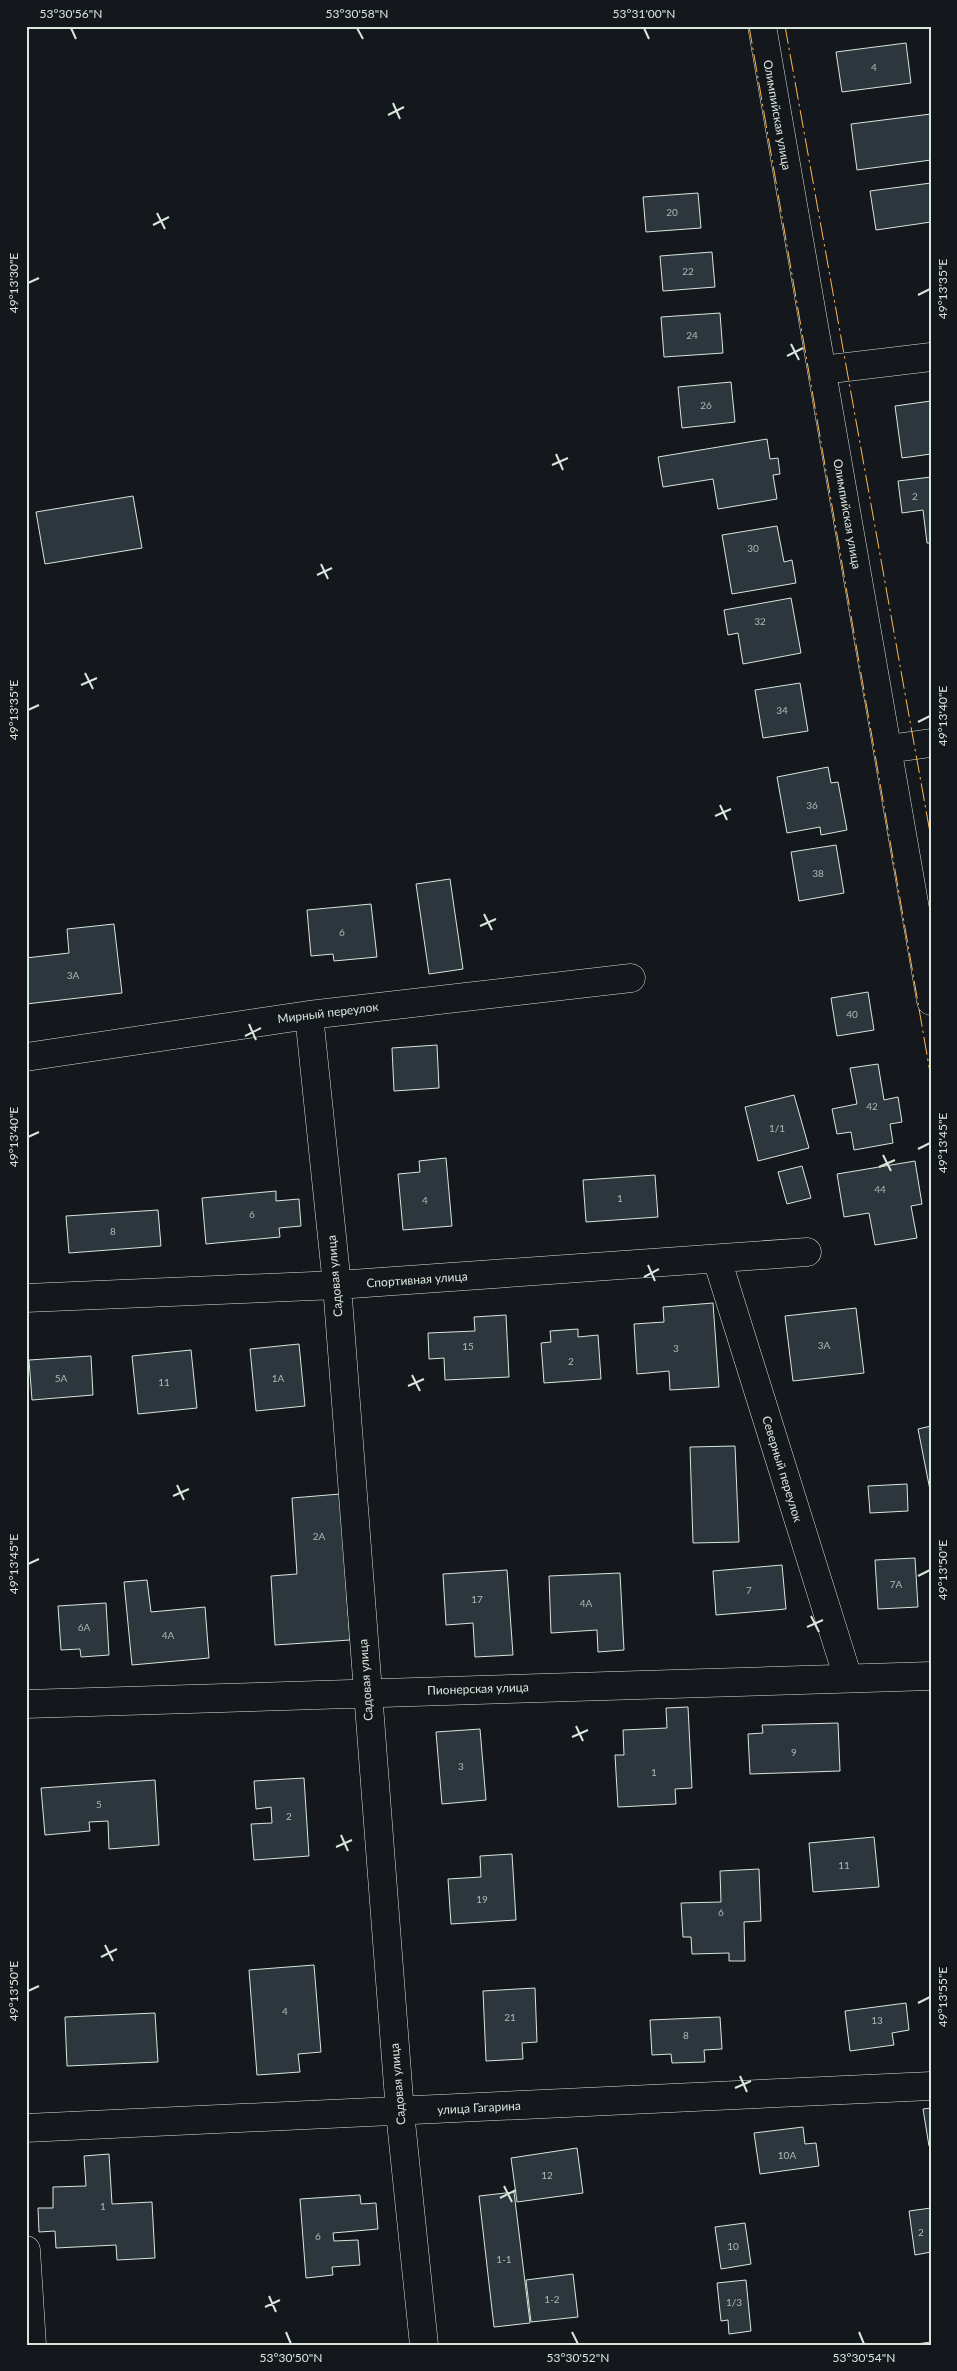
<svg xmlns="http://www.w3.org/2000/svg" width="957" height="2371" font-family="Lato,sans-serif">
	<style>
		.building { fill: #2c363c; stroke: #d8e6dc }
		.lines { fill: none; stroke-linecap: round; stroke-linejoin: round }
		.minor-casing { stroke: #d8e6dc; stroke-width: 29 }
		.minor { stroke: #14181c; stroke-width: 28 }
		.power { stroke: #ffb74d; stroke-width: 1; stroke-dasharray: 18 4 2.5 4; stroke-linecap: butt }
		.ticks { fill: none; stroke: #d8e6dc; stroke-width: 2 }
		.labels { text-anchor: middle; stroke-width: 4; stroke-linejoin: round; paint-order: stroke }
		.number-label { font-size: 10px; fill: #adbab4 }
		.street-label { font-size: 12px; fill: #d8e6dc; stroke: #14181c }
		.neatline { fill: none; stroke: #d8e6dc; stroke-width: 2 }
		.ticks-label { font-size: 12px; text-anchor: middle; fill: #d8e6dc }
	</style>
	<rect width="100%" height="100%" fill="#14181c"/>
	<path class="building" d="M 906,43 L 911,83 L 842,92 L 836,52 Z
		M 931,114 L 931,160 L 857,170 L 851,124 Z
		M 931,183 L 931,222 L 876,230 L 870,191 Z
		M 698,193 L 701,228 L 646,232 L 643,197 Z
		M 712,252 L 715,287 L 663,291 L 660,256 Z
		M 720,313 L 723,353 L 664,357 L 661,317 Z
		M 731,382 L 735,422 L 682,428 L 678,387 Z
		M 931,401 L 931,454 L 902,458 L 895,406 Z
		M 767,439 L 770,459 L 778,458 L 780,474 L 773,475 L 777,499 L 718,509 L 713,479 L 663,487 L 658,457 Z
		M 931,477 L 931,543 L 927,543 L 923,510 L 902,513 L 898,481 Z
		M 133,496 L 142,548 L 45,564 L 36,512 Z
		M 777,526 L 784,562 L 792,560 L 796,583 L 732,594 L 722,535 Z
		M 791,598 L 801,653 L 743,664 L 738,633 L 728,635 L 724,610 Z
		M 800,683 L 808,731 L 763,738 L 755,690 Z
		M 828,767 L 831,783 L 838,782 L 847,830 L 821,835 L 820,827 L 787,833 L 777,777 Z
		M 836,845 L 844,893 L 799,901 L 791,852 Z
		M 450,879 L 463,969 L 429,974 L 416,884 Z
		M 371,904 L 377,957 L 334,961 L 333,954 L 311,956 L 307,910 Z
		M 114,924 L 122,993 L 26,1004 L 26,958 L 69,953 L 67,929 Z
		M 868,992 L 874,1030 L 837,1036 L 831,998 Z
		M 437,1045 L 439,1088 L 394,1091 L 392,1048 Z
		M 878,1064 L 884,1100 L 898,1097 L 902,1122 L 890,1124 L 893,1143 L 854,1150 L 851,1132 L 837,1134 L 832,1109 L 857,1104 L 850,1068 Z
		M 794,1095 L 809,1148 L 758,1161 L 745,1107 Z
		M 446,1158 L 452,1226 L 403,1230 L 398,1174 L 420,1172 L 419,1161 Z
		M 915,1161 L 922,1204 L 911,1206 L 917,1238 L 875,1245 L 869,1213 L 844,1217 L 837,1174 Z
		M 802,1166 L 811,1198 L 787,1204 L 778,1172 Z
		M 655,1175 L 658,1217 L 586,1222 L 583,1180 Z
		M 276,1191 L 276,1201 L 299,1199 L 301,1226 L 279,1228 L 280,1237 L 206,1244 L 202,1198 Z
		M 158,1210 L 161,1246 L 69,1253 L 66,1216 Z
		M 713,1303 L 719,1387 L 670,1390 L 669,1371 L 637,1374 L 634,1324 L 664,1322 L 663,1307 Z
		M 856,1308 L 864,1373 L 793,1381 L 785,1316 Z
		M 506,1315 L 509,1377 L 445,1380 L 444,1358 L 429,1359 L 428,1333 L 475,1331 L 474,1317 Z
		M 578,1329 L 578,1337 L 598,1335 L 601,1379 L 544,1383 L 541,1343 L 551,1342 L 550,1331 Z
		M 299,1344 L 305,1406 L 256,1411 L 250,1349 Z
		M 191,1350 L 197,1408 L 138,1414 L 132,1356 Z
		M 91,1356 L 93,1395 L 32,1400 L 29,1360 Z
		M 931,1426 L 931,1490 L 930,1490 L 918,1429 Z
		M 735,1446 L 739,1542 L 693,1543 L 690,1447 Z
		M 907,1484 L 908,1511 L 870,1513 L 868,1486 Z
		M 340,1494 L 350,1640 L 275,1645 L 271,1576 L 297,1574 L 292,1498 Z
		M 915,1558 L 918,1607 L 878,1609 L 875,1560 Z
		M 782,1565 L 786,1609 L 716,1615 L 713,1571 Z
		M 507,1570 L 513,1655 L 475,1657 L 473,1623 L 446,1625 L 443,1574 Z
		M 620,1573 L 624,1650 L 598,1652 L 597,1630 L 551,1633 L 549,1576 Z
		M 147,1580 L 151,1612 L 205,1607 L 209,1658 L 132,1665 L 124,1582 Z
		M 106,1603 L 109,1655 L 81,1657 L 80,1649 L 61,1650 L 58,1606 Z
		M 688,1707 L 692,1788 L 675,1789 L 676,1804 L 618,1807 L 615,1755 L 624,1755 L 623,1730 L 667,1728 L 666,1708 Z
		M 838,1723 L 840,1771 L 750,1774 L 748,1734 L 763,1733 L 762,1725 Z
		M 480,1729 L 486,1800 L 442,1804 L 436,1732 Z
		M 304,1778 L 309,1856 L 254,1860 L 251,1824 L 272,1823 L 271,1807 L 256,1809 L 254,1781 Z
		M 155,1780 L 159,1845 L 109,1849 L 108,1821 L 89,1822 L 90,1831 L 45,1835 L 41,1788 Z
		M 874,1837 L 879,1887 L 813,1892 L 809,1843 Z
		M 512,1854 L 516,1920 L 451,1924 L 448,1879 L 481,1877 L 480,1856 Z
		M 759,1869 L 761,1921 L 744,1922 L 745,1961 L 729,1961 L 729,1953 L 692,1954 L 691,1937 L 683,1937 L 681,1903 L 721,1902 L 720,1871 Z
		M 314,1965 L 321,2052 L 298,2054 L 300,2072 L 257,2075 L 249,1970 Z
		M 535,1988 L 537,2042 L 522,2043 L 523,2059 L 486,2061 L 483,1991 Z
		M 906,2003 L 909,2030 L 892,2033 L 894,2045 L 850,2051 L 845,2011 Z
		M 155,2013 L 158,2062 L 67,2066 L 65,2017 Z
		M 720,2017 L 722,2049 L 704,2050 L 705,2062 L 672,2063 L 671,2054 L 652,2055 L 650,2020 Z
		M 931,2108 L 931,2145 L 929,2146 L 923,2109 Z
		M 803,2127 L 805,2144 L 816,2143 L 819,2166 L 760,2174 L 754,2133 Z
		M 577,2148 L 583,2193 L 517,2202 L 511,2158 Z
		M 109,2154 L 112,2204 L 152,2202 L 155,2258 L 117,2260 L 116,2245 L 56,2248 L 55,2231 L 39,2232 L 38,2208 L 53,2208 L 53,2187 L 86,2186 L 84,2156 Z
		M 514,2192 L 530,2323 L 494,2327 L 479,2196 Z
		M 360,2195 L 361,2204 L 376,2203 L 378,2229 L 333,2233 L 334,2241 L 358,2240 L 360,2265 L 332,2267 L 333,2275 L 306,2278 L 300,2199 Z
		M 931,2208 L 931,2252 L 915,2255 L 909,2211 Z
		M 745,2223 L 751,2264 L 721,2269 L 715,2227 Z
		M 573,2274 L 578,2317 L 531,2322 L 526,2280 Z
		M 746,2280 L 751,2331 L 729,2334 L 728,2320 L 721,2321 L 717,2283 Z
		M 931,2342 L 931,2345 L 909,2345 Z"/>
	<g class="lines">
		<g class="minor-casing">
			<path id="minor" d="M 762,26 L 931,1001
				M 822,370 L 931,357
				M 888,749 L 931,743
				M 309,1015 L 337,1285 L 400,2112 L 424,2345
				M 26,1057 L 309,1015 L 631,978
				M 717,1259 L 848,1678
				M 26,1298 L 337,1285 L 807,1252
				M 26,1704 L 931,1676
				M 26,2128 L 931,2086
				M 26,2250 L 32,2345"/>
		</g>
		<use href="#minor" class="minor"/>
		<path class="power" d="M 749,26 L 931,1078
			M 785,26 L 931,838"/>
	</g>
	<path class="ticks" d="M 71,28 L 76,39M 357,28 L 363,39M 644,28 L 649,39M 393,103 L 400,119M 388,115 L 404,107M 157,213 L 165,229M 153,225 L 169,217M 28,283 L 39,278M 918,295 L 930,289M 791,344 L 799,360M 787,356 L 803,348M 556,454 L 563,470M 552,465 L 568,458M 321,564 L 328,579M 317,575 L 332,568M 85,673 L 93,689M 81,685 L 97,678M 28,710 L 39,705M 918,722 L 930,716M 720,805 L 727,820M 715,816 L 731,809M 484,914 L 492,930M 480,926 L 496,919M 249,1024 L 256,1040M 245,1036 L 261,1028M 28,1137 L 39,1132M 918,1149 L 930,1143M 883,1155 L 891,1171M 879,1167 L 895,1160M 648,1265 L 655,1281M 644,1277 L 659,1269M 412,1375 L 420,1391M 408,1386 L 424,1379M 177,1485 L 184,1500M 173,1496 L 189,1489M 28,1564 L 39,1559M 918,1576 L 930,1570M 811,1616 L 819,1632M 807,1627 L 823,1620M 576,1726 L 583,1741M 572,1737 L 588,1730M 341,1835 L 348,1851M 336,1847 L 352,1840M 105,1945 L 113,1961M 101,1957 L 117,1949M 28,1991 L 39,1986M 918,2003 L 930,1997M 740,2076 L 747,2092M 735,2088 L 751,2081M 504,2186 L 512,2202M 500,2198 L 516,2190M 269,2296 L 276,2312M 265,2307 L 280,2300M 286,2332 L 291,2344M 572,2332 L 578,2344M 859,2332 L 864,2344"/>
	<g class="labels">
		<g class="number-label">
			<text x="874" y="71">4</text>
			<text x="672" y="216">20</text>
			<text x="688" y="275">22</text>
			<text x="692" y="339">24</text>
			<text x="706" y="409">26</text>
			<text x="915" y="500">2</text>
			<text x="753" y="552">30</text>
			<text x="760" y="625">32</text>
			<text x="782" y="714">34</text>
			<text x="812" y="809">36</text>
			<text x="818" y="877">38</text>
			<text x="342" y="936">6</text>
			<text x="73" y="979">3А</text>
			<text x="852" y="1018">40</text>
			<text x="872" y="1110">42</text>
			<text x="777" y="1132">1/1</text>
			<text x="880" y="1193">44</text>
			<text x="620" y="1202">1</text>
			<text x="425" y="1204">4</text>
			<text x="252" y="1218">6</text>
			<text x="113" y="1235">8</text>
			<text x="824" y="1349">3А</text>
			<text x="468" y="1350">15</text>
			<text x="676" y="1352">3</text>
			<text x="571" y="1365">2</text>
			<text x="61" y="1382">5А</text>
			<text x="278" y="1382">1А</text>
			<text x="164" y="1386">11</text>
			<text x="319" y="1540">2А</text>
			<text x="896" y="1588">7А</text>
			<text x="749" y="1594">7</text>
			<text x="477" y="1603">17</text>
			<text x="586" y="1607">4А</text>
			<text x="84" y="1631">6А</text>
			<text x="168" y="1639">4А</text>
			<text x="794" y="1756">9</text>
			<text x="461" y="1770">3</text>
			<text x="654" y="1776">1</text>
			<text x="99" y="1808">5</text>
			<text x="289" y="1820">2</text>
			<text x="844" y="1869">11</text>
			<text x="482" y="1903">19</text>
			<text x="721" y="1916">6</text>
			<text x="285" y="2015">4</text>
			<text x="510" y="2021">21</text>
			<text x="877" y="2024">13</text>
			<text x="686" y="2039">8</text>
			<text x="787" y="2159">10А</text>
			<text x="547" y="2179">12</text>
			<text x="103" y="2210">1</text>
			<text x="921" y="2236">2</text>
			<text x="318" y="2240">6</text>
			<text x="733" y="2250">10</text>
			<text x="504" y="2263">1-1</text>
			<text x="552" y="2303">1-2</text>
			<text x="734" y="2306">1/3</text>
		</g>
		<g class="street-label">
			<text transform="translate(777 115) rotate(80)" y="4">Олимпийская улица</text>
			<text transform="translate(847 514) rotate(80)" y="4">Олимпийская улица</text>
			<text transform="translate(328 1013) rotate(-7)" y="4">Мирный переулок</text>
			<text transform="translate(335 1276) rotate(-95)" y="4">Садовая улица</text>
			<text transform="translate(417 1280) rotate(-4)" y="4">Спортивная улица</text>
			<text transform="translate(782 1469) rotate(73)" y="4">Северный переулок</text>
			<text transform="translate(366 1680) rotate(-94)" y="4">Садовая улица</text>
			<text transform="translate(478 1689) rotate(-2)" y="4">Пионерская улица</text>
			<text transform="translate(398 2084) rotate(-95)" y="4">Садовая улица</text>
			<text transform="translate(479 2108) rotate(-3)" y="4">улица Гагарина</text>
		</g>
	</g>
	<rect width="957" height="2371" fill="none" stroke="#14181c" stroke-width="55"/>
	<rect x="28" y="28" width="902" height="2316" class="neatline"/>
	<g class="ticks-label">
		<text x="71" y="18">53°30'56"N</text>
		<text x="357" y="18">53°30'58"N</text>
		<text x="644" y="18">53°31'00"N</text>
		<text transform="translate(14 283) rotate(-90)" y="4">49°13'30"E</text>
		<text transform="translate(943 289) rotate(-90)" y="4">49°13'35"E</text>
		<text transform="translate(14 710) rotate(-90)" y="4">49°13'35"E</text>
		<text transform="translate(943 716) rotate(-90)" y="4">49°13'40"E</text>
		<text transform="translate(14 1137) rotate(-90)" y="4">49°13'40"E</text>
		<text transform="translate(943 1143) rotate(-90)" y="4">49°13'45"E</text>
		<text transform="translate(14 1564) rotate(-90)" y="4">49°13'45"E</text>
		<text transform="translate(943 1570) rotate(-90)" y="4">49°13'50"E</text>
		<text transform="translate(14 1991) rotate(-90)" y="4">49°13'50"E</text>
		<text transform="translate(943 1997) rotate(-90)" y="4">49°13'55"E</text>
		<text x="291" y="2362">53°30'50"N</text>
		<text x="578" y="2362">53°30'52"N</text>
		<text x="864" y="2362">53°30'54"N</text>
	</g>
</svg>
